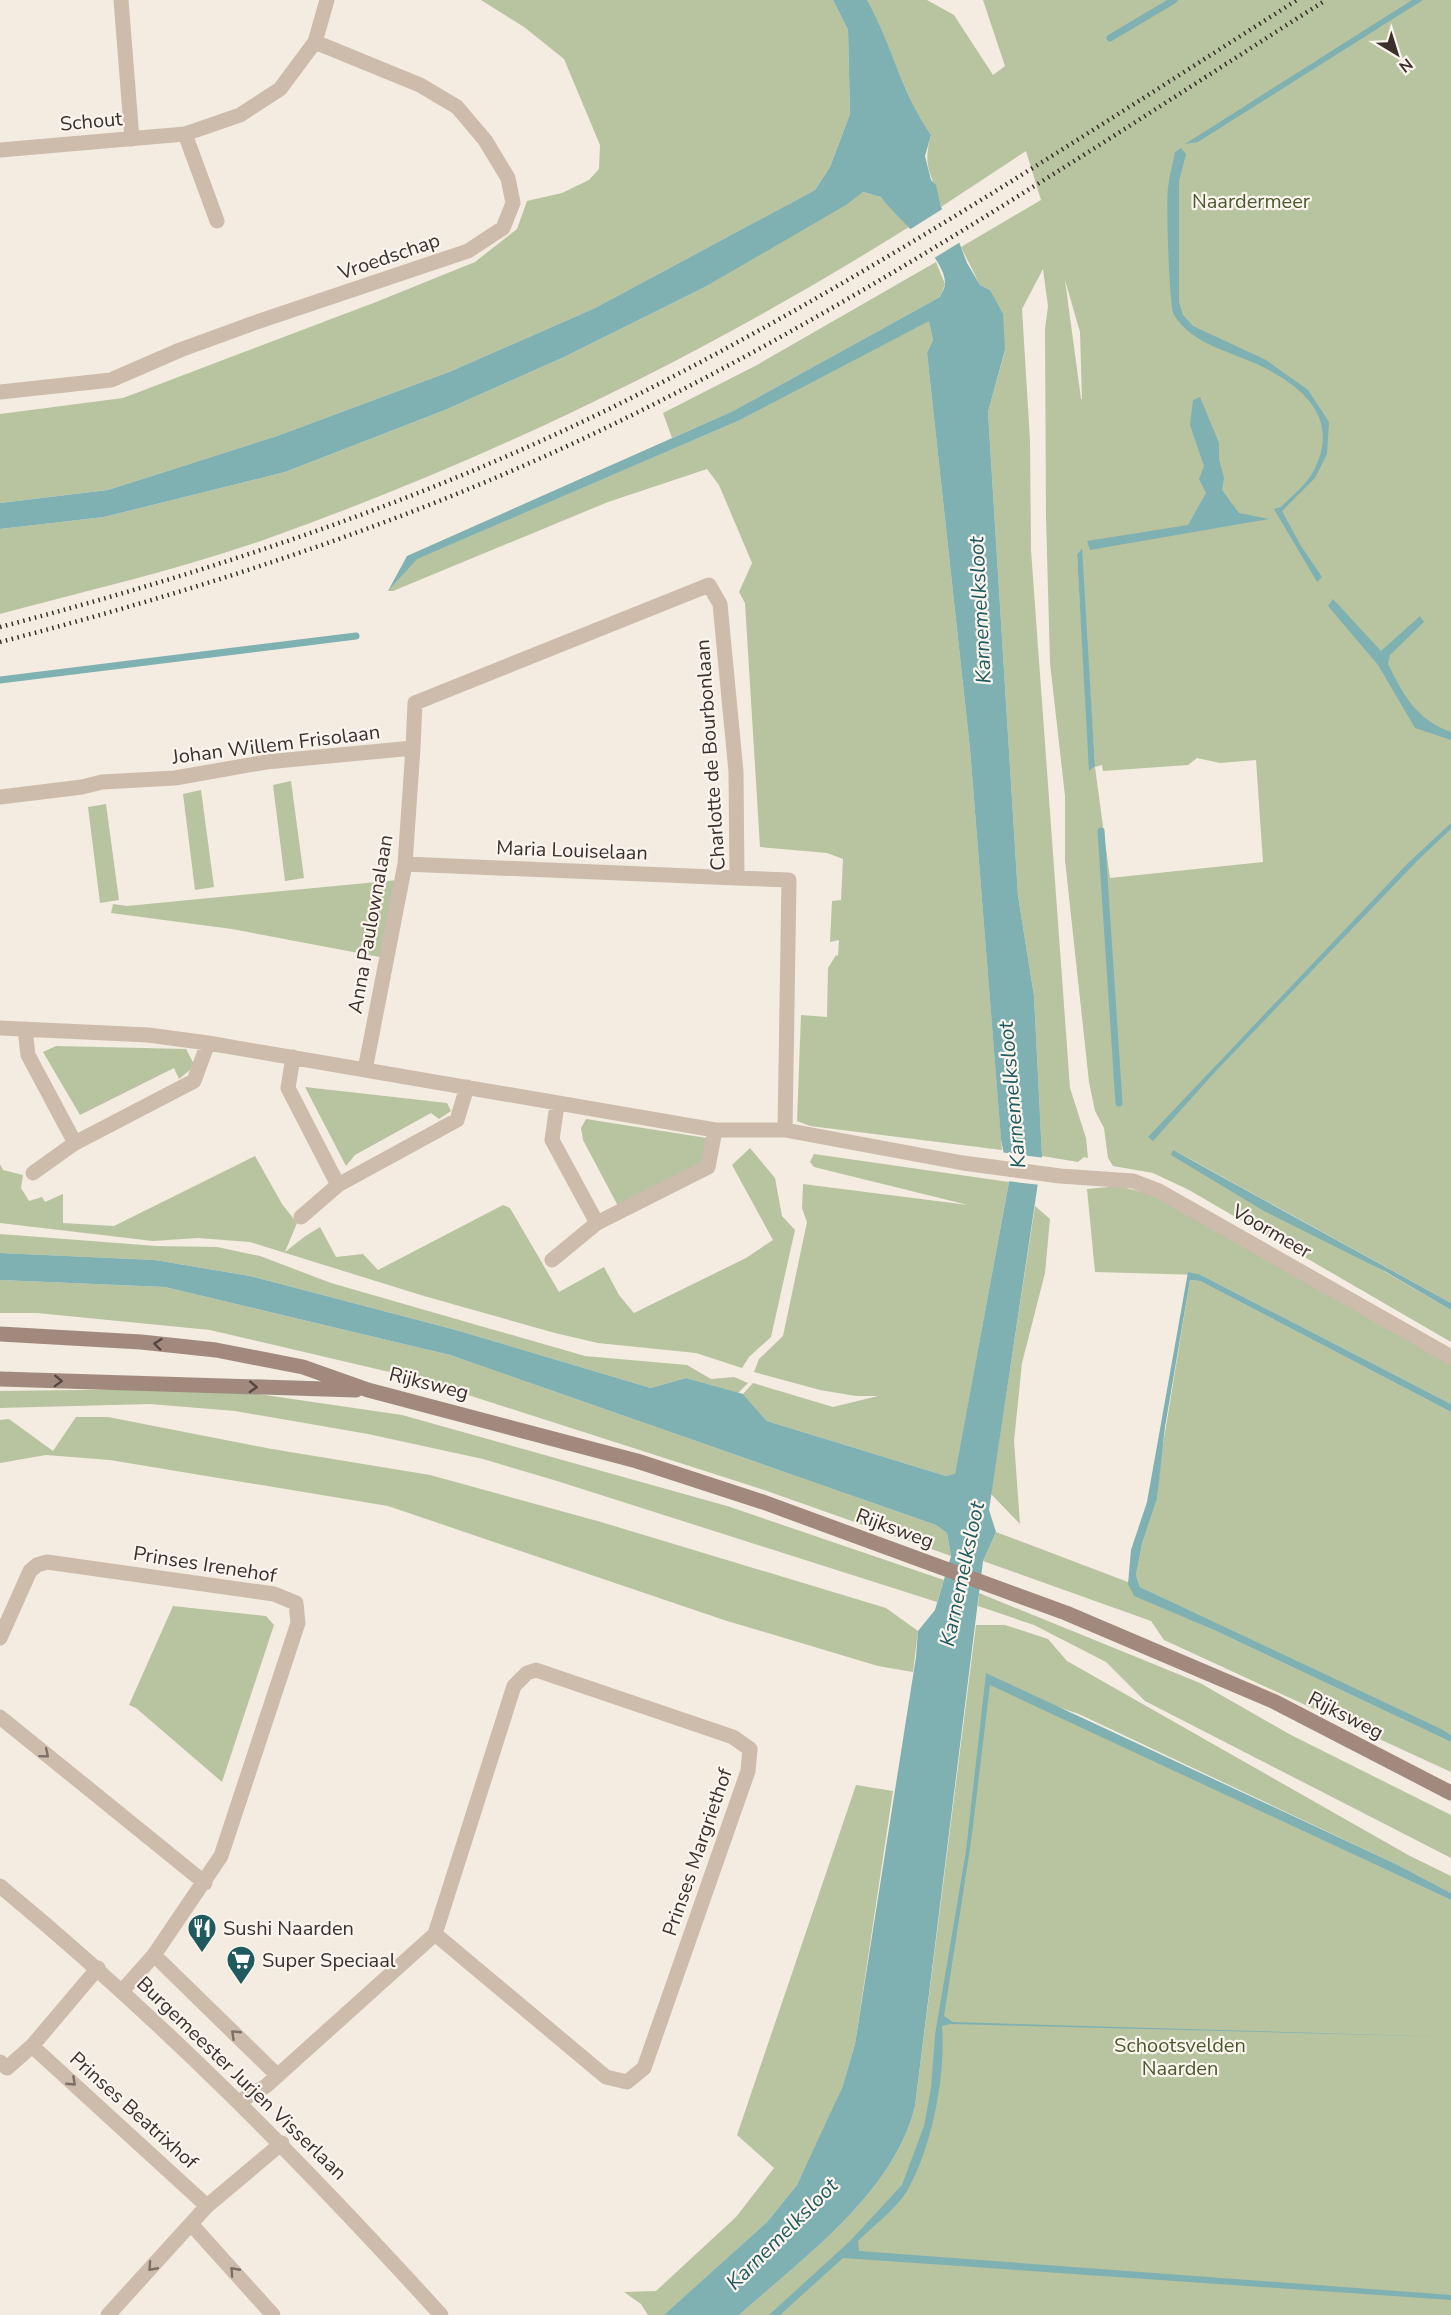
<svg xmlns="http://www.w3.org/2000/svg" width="1451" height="2315" font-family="'Nunito Sans',sans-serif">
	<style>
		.green { fill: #b8c4a0; fill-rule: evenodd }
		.water { fill: #7fb0b2 }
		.pier { fill: #f4ebe1 }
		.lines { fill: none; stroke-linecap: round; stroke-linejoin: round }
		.stream { stroke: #7fb0b2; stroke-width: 7 }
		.minor { stroke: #cdbbac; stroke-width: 15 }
		.tertiary { stroke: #cdbbac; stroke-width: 15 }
		.secondary { stroke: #a18a7d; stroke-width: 15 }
		.rail { stroke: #3b302b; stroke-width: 4.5; stroke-dasharray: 1.5 4.5; stroke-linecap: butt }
		.oneway { stroke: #544640 }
		.oneway2 { stroke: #7d6f65 }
		.labels { text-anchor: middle; stroke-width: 4.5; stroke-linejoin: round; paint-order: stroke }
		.street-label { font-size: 20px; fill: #3b302b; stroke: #fbf5ee }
		.park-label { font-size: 20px; fill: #4a5a2e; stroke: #fbf5ee }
		.poi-label { font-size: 20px; fill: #3b302b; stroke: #fbf5ee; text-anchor: start }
		.water-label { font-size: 21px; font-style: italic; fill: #1f5a5e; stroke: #fbf5ee }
	</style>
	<rect width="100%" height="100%" fill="#f4ebe1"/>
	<path class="green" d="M 481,0 L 833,0 L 848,30 L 850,114 L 830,167 L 815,190 L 595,308 L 449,372 L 277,436 L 108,490 L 0,503 L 0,414 L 123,398 L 376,302 L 475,262 L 517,229 L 527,201 L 562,193 L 589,180 L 599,169 L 600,145 L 564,59 L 524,27 Z
		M 867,0 L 927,0 L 954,15 L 993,75 L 1005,66 L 983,0 L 1451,0 L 1451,1303 L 1174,1150 L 1451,1310 L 1451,1342 L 1189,1190 L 1153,1173 L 1113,1166 L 1108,1158 L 1104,1128 L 1095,1111 L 1089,1082 L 1065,860 L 1065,796 L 1050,663 L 1046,517 L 1045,329 L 1048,306 L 1043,269 L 1022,309 L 1030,440 L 1031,550 L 1070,1088 L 1086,1138 L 1088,1158 L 1084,1157 L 1078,1162 L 1042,1156 L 1034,996 L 1018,896 L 988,412 L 1005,351 L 990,290 L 980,285 L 961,247 L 1041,200 L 1026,151 L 941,207 C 934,175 921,170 931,135 L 919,119 ZM 1065,280 L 1080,332 L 1082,399 L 1081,399 ZM 1081,549 L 1095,766 L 1090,770 L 1077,554 ZM 1197,758 L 1220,763 L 1256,760 L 1263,862 L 1110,878 L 1095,767 L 1102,765 L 1103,771 L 1188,765 Z
		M 863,192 L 881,197 L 909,227 C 708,353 493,458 269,538 C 182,569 89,590 0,614 L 0,529 L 104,517 L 285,472 L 445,410 L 564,357 L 703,288 Z
		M 936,262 L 945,284 L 940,297 L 733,411 L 672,438 L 663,413 L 757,365 Z
		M 929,320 L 933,340 L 927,353 L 970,749 L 1002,1150 L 810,1126 L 797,1121 L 801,1015 L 827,1017 L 828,968 L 836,955 L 838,956 L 839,940 L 830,942 L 832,901 L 841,900 L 843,859 L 827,853 L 760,847 L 745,603 L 739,592 L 752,563 L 719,485 L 707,469 L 608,502 L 393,591 L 388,591 L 416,559 L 738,421 Z
		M 291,781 L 304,878 L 285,881 L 273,785 Z
		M 201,790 L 214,887 L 195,890 L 183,794 Z
		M 106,804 L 119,900 L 100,903 L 88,807 Z
		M 398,880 L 385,958 L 232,929 L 111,913 L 113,904 L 127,906 Z
		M 56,1046 L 186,1049 L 195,1066 L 179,1079 L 174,1068 L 80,1115 L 43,1052 Z
		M 305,1087 L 447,1103 L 451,1111 L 439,1119 L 431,1113 L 355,1155 L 346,1166 Z
		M 586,1119 L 713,1139 L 711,1162 L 618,1206 L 583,1140 L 581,1128 Z
		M 750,1148 L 775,1178 L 782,1216 L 795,1230 L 771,1337 L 749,1357 L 742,1368 L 696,1353 L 598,1343 L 555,1333 L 424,1296 L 250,1242 L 198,1238 L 153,1241 L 0,1223 L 0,1164 L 3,1170 L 23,1175 L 21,1188 L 29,1201 L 42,1197 L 45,1202 L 63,1194 L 63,1223 L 114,1226 L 255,1156 L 282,1204 L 297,1223 L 285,1252 L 304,1237 L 320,1227 L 336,1257 L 363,1254 L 378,1270 L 503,1205 L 510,1208 L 559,1292 L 604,1267 L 619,1295 L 634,1313 L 746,1258 L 773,1240 L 732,1165 Z
		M 814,1154 L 1009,1182 L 955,1475 L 946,1476 L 767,1421 L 743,1394 L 753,1383 L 833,1407 L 878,1396 L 856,1396 L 820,1390 L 754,1372 L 759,1359 L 783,1336 L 807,1222 L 802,1208 L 803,1184 L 968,1205 L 814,1167 L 810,1162 Z
		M 1118,1186 L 1150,1194 L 1451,1361 L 1451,1404 L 1201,1275 L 1095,1272 L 1087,1189 Z
		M 1035,1206 L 1050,1219 L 1045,1273 L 1022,1363 L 1014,1441 L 1020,1524 L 991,1494 Z
		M 0,1234 L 156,1246 L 217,1247 L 260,1256 L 331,1283 L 585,1356 L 687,1365 L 711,1379 L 734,1377 L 748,1383 L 738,1393 L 686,1378 L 651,1388 L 456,1330 L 250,1276 L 155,1260 L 0,1253 Z
		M 0,1280 L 165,1287 L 450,1355 L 936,1525 L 947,1533 L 951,1556 L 761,1489 L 415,1378 L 210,1330 L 37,1313 L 0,1313 Z
		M 1190,1280 L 1200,1281 L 1451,1412 L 1451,1735 L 1140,1587 L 1136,1575 L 1142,1544 L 1157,1499 L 1161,1457 Z
		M 159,1389 L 258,1394 L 402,1415 L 727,1506 L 944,1580 L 937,1602 L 557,1481 L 483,1459 L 368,1434 L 235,1411 L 150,1404 L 0,1408 L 0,1391 Z
		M 76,1417 L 108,1417 L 272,1449 L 430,1475 L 601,1522 L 886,1608 L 918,1631 L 913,1672 L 878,1666 L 724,1620 L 388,1506 L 110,1460 L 46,1455 L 0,1463 L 0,1420 L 9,1419 L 53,1451 Z
		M 996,1532 L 1128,1582 L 1135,1596 L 1216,1631 L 1451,1742 L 1451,1772 L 1164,1640 L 1151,1621 L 983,1561 Z
		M 979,1593 L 1200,1683 L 1291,1735 L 1451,1815 L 1451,1858 L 1145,1701 L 1106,1662 L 1034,1625 L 978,1606 Z
		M 173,1606 L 266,1616 L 274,1625 L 222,1782 L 136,1708 L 129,1705 Z
		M 976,1625 L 1005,1625 L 1048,1639 L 1067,1661 L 1410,1856 L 1451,1876 L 1451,1893 L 1398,1865 L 1079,1714 L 990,1684 L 1451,1900 L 1451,2315 L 739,2315 C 803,2258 894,2193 915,2106 Z
		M 856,1785 L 893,1791 L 855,2044 L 842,2088 L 822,2134 L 797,2185 L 767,2222 L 669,2311 L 664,2315 L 648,2315 L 641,2304 L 624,2292 L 656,2291 L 736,2217 L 774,2168 L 737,2135 Z"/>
	<path class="water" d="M 833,0 L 867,0 C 891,43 902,94 931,135 L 925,156 L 931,180 L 936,185 L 941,207 L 959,242 L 967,263 L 980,285 L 990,290 L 1003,314 L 1005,350 L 988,412 L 1018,896 L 1034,996 L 1042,1156 L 992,1490 L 989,1510 L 996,1532 L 983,1561 L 915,2106 C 894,2193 803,2258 739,2315 L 664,2315 L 767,2222 L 797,2185 L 842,2088 L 855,2044 L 916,1657 L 918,1631 L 935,1610 L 951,1556 L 947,1533 L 936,1525 L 450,1355 L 165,1287 L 0,1280 L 0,1253 L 155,1260 L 250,1276 L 456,1330 L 651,1388 L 686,1378 L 743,1394 L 767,1421 L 946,1476 L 955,1474 L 1009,1182 L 1001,1139 L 970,749 L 927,353 L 933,340 L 929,321 L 738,421 L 417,559 L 388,591 L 407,556 L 733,411 L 940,297 C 941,294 945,288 945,284 C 946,257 896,218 881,197 L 863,192 L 846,205 L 703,288 L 564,357 L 445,410 L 285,472 L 104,517 L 0,529 L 0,503 L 108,490 L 277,436 L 449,372 L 595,308 L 815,190 L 830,167 L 850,114 L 848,30 Z
		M 1412,0 L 1423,0 L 1198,142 L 1185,144 Z
		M 1181,148 L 1186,154 L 1179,181 L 1179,302 L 1183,315 L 1193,326 L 1266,360 L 1308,390 L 1329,422 L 1327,454 L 1315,478 L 1282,511 L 1301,546 L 1322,577 L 1317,582 L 1274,509 L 1281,507 C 1292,496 1307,484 1314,470 C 1340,420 1305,388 1263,367 C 1233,352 1192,345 1174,315 C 1169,308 1166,202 1168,188 C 1169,176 1173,164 1175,152 Z
		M 1200,397 L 1219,443 L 1219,459 L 1224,478 L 1222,490 L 1239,513 L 1269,519 L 1090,550 L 1087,541 L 1188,525 L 1206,493 L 1199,479 L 1204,466 L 1190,425 L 1193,400 Z
		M 1082,548 L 1095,766 L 1089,771 L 1077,554 Z
		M 1333,599 L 1381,651 L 1420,616 L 1424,622 L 1390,655 L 1388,664 C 1404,696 1416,719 1451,732 L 1451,740 L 1415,728 L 1378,665 L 1328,606 Z
		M 1451,823 L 1451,829 L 1419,859 L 1215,1072 L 1153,1141 L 1148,1137 L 1408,863 Z
		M 1173,1150 L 1451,1303 L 1451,1310 L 1386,1272 L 1264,1211 L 1171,1155 Z
		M 1188,1272 L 1201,1275 L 1451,1404 L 1451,1412 L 1200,1281 L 1190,1280 L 1165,1427 L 1157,1499 L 1142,1544 L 1136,1575 L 1140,1587 L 1441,1729 L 1451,1735 L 1451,1742 L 1216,1631 L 1134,1596 L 1128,1584 L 1131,1550 L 1147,1502 Z
		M 986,1673 L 1398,1865 L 1451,1893 L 1451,1900 L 990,1685 L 971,1842 L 944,2016 L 953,2022 L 1451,2037 L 950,2024 L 942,2026 C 946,2075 932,2148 907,2191 C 896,2209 873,2226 858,2241 L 859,2251 L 1451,2295 L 1451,2300 L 843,2258 L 780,2315 L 769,2315 L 849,2242 L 902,2185 L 924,2126 L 931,2088 L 935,2035 L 966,1851 Z"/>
	<path class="pier" d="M 944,208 L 962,241 L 931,260 L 909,230 Z
		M 1000,1152 L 1045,1158 L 1041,1185 L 1006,1181 Z"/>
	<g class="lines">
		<path class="stream" d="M 1110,38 L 1174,0
			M 0,680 L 356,636
			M 1101,831 L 1119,1103"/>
		<path class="minor" d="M 121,0 L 132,139
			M 185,134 L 217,221
			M 0,150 L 185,134 L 240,115 L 280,89 L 315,42 L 327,0
			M 0,392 L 111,380 L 180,350 L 254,323 L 468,251 L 503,228 L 513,203 L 508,178 L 485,140 L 457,107 L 420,85 L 315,42
			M 0,797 L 82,787 L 102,782 L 175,778 L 266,762 L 413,748 L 415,703 L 709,585 L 720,604 L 736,772 L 737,878 L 789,880 L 785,1130
			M 405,864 L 737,878
			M 0,1028 L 148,1035 L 208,1043 L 715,1130 L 785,1130 L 963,1163 L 1060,1176 L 1133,1181 L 1159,1191 L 1451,1357
			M 25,1029 L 28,1055 L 75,1143
			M 293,1057 L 288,1088 L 338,1185
			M 365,1070 L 405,864 L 413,748
			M 557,1105 L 552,1140 L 597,1223
			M 33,1173 L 75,1143 L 194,1081 L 208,1043
			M 301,1217 L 338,1185 L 457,1120 L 467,1087
			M 552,1260 L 597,1223 L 708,1167 L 715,1130
			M 0,1638 L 30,1571 L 37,1565 L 47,1562 L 274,1594 L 296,1603 L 298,1623 L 221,1856 L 154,1955 L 123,1990
			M 0,1717 L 205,1883
			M 154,1955 L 277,2075
			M 32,2046 L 207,2206
			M 0,2062 L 7,2068 L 32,2046 L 98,1968
			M 240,2101 L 266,2086 L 435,1934 L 514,1686 L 527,1673 L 536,1670 L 733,1737 L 750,1749 L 748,1771 L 644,2068 L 627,2082 L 606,2077 L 435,1934
			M 191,2224 L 273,2315
			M 108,2315 L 207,2206 L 282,2143"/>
		<path class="tertiary" d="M 0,1886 C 161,2019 301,2161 441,2315"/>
		<path class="secondary" d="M 0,1334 L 141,1342 L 216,1350 L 303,1367 L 368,1390 L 637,1461 L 763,1502 L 1066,1613 L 1275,1702 L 1451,1793
			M 0,1379 L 356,1390"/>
		<path class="rail" d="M 0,627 C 218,570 433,498 635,396 C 865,280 1080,138 1297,0
			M 0,642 C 197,591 391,528 576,442 C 839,319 1081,156 1326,0"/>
	</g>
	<defs><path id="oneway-chevron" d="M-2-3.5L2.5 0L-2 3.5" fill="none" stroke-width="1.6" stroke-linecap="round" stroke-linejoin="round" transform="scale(1.5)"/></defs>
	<g class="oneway">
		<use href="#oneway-chevron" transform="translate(158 1344) rotate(-174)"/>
		<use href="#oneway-chevron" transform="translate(58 1381) rotate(2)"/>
		<use href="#oneway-chevron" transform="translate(253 1387) rotate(3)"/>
	</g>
	<g class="oneway2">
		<use href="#oneway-chevron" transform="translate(45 1754) rotate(40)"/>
		<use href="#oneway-chevron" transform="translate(235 2034) rotate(-136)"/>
		<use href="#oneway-chevron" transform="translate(72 2082) rotate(43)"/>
		<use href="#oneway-chevron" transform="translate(152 2267) rotate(132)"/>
		<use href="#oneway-chevron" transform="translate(234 2271) rotate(-132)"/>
	</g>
	<defs>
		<g id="restaurant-pin" transform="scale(1.5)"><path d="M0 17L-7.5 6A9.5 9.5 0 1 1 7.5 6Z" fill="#1f5a5e" stroke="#fbf5ee"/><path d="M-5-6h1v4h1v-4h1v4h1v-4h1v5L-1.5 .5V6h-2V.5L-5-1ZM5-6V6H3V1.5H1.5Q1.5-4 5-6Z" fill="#fff"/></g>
		<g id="supermarket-pin" transform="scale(1.5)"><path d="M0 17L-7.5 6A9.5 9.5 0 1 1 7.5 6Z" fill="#1f5a5e" stroke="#fbf5ee"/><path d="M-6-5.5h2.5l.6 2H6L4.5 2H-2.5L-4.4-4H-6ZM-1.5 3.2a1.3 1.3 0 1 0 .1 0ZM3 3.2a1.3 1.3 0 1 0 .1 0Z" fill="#fff"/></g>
	</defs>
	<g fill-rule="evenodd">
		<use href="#restaurant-pin" x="202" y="1928"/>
		<use href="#supermarket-pin" x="241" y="1960"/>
	</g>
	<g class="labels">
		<g class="street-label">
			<text transform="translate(91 121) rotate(-5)" y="7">Schout</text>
			<text transform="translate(389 256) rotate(-19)" y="7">Vroedschap</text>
			<text transform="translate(276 744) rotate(-7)" y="7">Johan Willem Frisolaan</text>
			<text transform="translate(710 755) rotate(-94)" y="7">Charlotte de Bourbonlaan</text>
			<text transform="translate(572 850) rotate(2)" y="7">Maria Louiselaan</text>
			<text transform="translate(370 924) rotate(-80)" y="7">Anna Paulownalaan</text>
			<text transform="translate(1272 1231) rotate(30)" y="7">Voormeer</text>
			<text transform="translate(429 1383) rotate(14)" y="7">Rijksweg</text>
			<text transform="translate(895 1528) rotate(20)" y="7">Rijksweg</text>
			<text transform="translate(205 1564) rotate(9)" y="7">Prinses Irenehof</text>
			<text transform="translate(1346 1715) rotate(27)" y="7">Rijksweg</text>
			<text transform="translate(697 1852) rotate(-71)" y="7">Prinses Margriethof</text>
			<text transform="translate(242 2078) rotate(44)" y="7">Burgemeester Jurjen Visserlaan</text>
			<text transform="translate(134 2110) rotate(42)" y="7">Prinses Beatrixhof</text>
		</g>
		<g class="park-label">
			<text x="1251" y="208">Naardermeer</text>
			<text x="1180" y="2052">Schootsvelden<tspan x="1180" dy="23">Naarden</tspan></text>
		</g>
		<g class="poi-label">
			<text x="223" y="1935">Sushi Naarden</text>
			<text x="262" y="1967">Super Speciaal</text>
		</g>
		<g class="water-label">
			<text transform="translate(980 610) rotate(-93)" y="7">Karnemelksloot</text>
			<text transform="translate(1012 1095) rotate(-95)" y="7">Karnemelksloot</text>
			<text transform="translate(962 1574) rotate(-78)" y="7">Karnemelksloot</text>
			<text transform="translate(782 2234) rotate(-45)" y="7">Karnemelksloot</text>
		</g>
	</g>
	<g transform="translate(1397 54) rotate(142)" stroke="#fbf5ee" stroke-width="4.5" paint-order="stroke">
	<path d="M0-4.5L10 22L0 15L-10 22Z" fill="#3b302b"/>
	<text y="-9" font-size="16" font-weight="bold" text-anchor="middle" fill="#3b302b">N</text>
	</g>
</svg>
